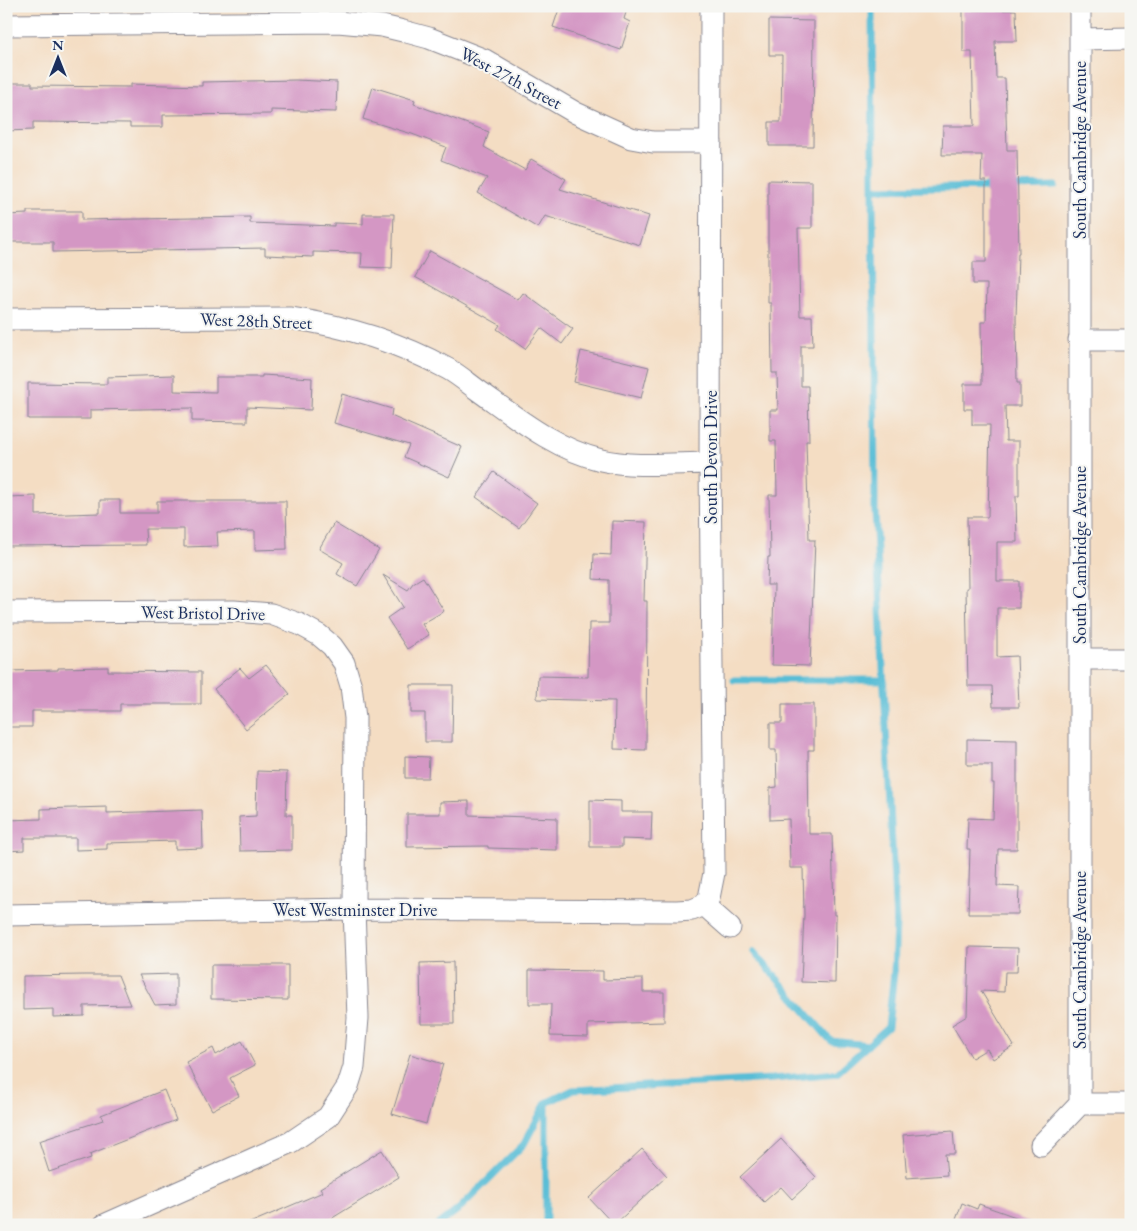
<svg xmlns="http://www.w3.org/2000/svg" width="1137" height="1231" font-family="'EB Garamond',serif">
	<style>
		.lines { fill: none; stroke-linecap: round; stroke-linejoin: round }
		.stream { stroke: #58bdd6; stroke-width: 7 }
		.building { fill: #d497c4 }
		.minor-casing { stroke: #888690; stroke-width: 23 }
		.minor { stroke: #fff; stroke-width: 21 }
		.labels { text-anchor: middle; stroke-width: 4; stroke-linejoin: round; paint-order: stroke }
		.street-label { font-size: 18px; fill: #1b2f5e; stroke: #f6f6f2 }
	</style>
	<rect width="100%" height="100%" fill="#f6f6f2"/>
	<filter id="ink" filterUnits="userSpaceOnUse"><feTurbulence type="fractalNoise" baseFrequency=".02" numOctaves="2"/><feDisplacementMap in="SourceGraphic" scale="10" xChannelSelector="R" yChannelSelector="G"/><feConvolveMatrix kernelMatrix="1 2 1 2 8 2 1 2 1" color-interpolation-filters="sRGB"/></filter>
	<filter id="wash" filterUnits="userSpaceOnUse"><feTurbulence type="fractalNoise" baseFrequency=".0096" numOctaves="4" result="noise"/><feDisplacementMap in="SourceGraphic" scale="20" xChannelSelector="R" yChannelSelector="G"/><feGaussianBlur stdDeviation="1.12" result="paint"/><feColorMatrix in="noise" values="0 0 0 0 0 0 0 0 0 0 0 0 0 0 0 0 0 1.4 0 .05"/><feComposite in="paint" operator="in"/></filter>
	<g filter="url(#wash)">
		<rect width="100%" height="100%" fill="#f4ddc3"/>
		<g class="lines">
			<path class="stream" d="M 1010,187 L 1055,186
				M 874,189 L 995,187
				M 734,680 L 884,680
				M 754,952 L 831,1041 L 868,1045
				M 546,1106 L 546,1225
				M 438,1225 L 459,1209 L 524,1144 L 546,1103 L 573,1090 L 773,1079 L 837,1073 L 888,1027 L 894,972 L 896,923 L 875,511 L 872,6"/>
		</g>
		<g id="blocks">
			<path class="building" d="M 560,6 L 628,6 L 624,19 L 630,22 L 621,50 L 553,27 Z
				M 963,10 L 1016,10 L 1017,41 L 995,41 L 996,78 L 1005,78 L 1007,150 L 1017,150 L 1019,253 L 1018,253 L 1016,318 L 1017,383 L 1020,383 L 1020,406 L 1005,406 L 1006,441 L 1019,441 L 1019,496 L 1016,496 L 1017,542 L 997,542 L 997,581 L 1019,581 L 1019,608 L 997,608 L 997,657 L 1017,656 L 1019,707 L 993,707 L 992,686 L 968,686 L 966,588 L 968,588 L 967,517 L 988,517 L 990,425 L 972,425 L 972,409 L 964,409 L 964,384 L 982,384 L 981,322 L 986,322 L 987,284 L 973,284 L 973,262 L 986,262 L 986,181 L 981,181 L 982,155 L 942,155 L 943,126 L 974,126 L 972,52 L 963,52 Z
				M 769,20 L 814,21 L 813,146 L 769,146 L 769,122 L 781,122 L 782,55 L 769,55 Z
				M 296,80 L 337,82 L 336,112 L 271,110 L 271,114 L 163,115 L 163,127 L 130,127 L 130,123 L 33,122 L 33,130 L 6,131 L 6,83 L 32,83 L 32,86 L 131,87 L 131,84 L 202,86 L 202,82 Z
				M 373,87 L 415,100 L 414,104 L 489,132 L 484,147 L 525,170 L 531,159 L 566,179 L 560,189 L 649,216 L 640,245 L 545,216 L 538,228 L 478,193 L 487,178 L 441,160 L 446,147 L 412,134 L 363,119 Z
				M 768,180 L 812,181 L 812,228 L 798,228 L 800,316 L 812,316 L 813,346 L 801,346 L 801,386 L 808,386 L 809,441 L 806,441 L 809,540 L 815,540 L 810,666 L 772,665 L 774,585 L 767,585 L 768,557 L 770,557 L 769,495 L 777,495 L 776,441 L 770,441 L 770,410 L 778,410 L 777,373 L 772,373 L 771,303 L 768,303 Z
				M 27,211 L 82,211 L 82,220 L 250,217 L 250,223 L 334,226 L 334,223 L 363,224 L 363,214 L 394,214 L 392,268 L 361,267 L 362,253 L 313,252 L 313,257 L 265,255 L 265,248 L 53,252 L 53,242 L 6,242 L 6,215 L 27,214 Z
				M 430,251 L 518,300 L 523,293 L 573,329 L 562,344 L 541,328 L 525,349 L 497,329 L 500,325 L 415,277 Z
				M 581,351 L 649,367 L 641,398 L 574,382 Z
				M 174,375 L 174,391 L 216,392 L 216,377 L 262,377 L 262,375 L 312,378 L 311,410 L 247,407 L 247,422 L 192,421 L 192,408 L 90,410 L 90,419 L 28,419 L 28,383 L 107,384 L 107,377 Z
				M 342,394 L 392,409 L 391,416 L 462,447 L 449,477 L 404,457 L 409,445 L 334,423 Z
				M 494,472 L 537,503 L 519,528 L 476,497 Z
				M 36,496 L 36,515 L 100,513 L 100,500 L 120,500 L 120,513 L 157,513 L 157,501 L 286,501 L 287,549 L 255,550 L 255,531 L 217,532 L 218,546 L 184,547 L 184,529 L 145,529 L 146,545 L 6,546 L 6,497 Z
				M 612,521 L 646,522 L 644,601 L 647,601 L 646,750 L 614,749 L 615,701 L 537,699 L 538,676 L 588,677 L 589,623 L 609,623 L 609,580 L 593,579 L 594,554 L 611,555 Z
				M 334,523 L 379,550 L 357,586 L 337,574 L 343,563 L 319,549 Z
				M 383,575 L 408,590 L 413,583 L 423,577 L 444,611 L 422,624 L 429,635 L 407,649 L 387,618 L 403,607 Z
				M 266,665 L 290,694 L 246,729 L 214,689 L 240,668 L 249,678 Z
				M 108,667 L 108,671 L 201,672 L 201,704 L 120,704 L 120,711 L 32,711 L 32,727 L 6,727 L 7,671 L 58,670 L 58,668 Z
				M 411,685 L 453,685 L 452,742 L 425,742 L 425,713 L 411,713 Z
				M 782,704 L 814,704 L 814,750 L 808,750 L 809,834 L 832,834 L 834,915 L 836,915 L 835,983 L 801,982 L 804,915 L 803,868 L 790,868 L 789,819 L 770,820 L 770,788 L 777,787 L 776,750 L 770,750 L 770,723 L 782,723 Z
				M 967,739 L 1017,740 L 1017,849 L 998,849 L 997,886 L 1019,887 L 1018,914 L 968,914 L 970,849 L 967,849 L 968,818 L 993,819 L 994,783 L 992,783 L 992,765 L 967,765 Z
				M 405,756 L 429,757 L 428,778 L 405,778 Z
				M 257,771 L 287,772 L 286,815 L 292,815 L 292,850 L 240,851 L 239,817 L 256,816 Z
				M 590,800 L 621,801 L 621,812 L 652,812 L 651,840 L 622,839 L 622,847 L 590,847 Z
				M 469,801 L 469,815 L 557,818 L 557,850 L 488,848 L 488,846 L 407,847 L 407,814 L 440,814 L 440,802 Z
				M 107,807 L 107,813 L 202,810 L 203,848 L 175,849 L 175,841 L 107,843 L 107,849 L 76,850 L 76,838 L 24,838 L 24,850 L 6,851 L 6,820 L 41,819 L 41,809 Z
				M 969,947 L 1018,948 L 1017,972 L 1005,972 L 1004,992 L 981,991 L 1014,1046 L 993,1059 L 987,1049 L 972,1058 L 952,1025 L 967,1016 Z
				M 453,962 L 454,1024 L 421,1024 L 420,963 Z
				M 211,965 L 288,965 L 288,1000 L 211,999 Z
				M 529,970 L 603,971 L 603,980 L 643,979 L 643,992 L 664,992 L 664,1022 L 588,1024 L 588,1037 L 550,1036 L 551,1004 L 529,1004 Z
				M 176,974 L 176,1004 L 155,1005 L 139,975 Z
				M 84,975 L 118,975 L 130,1005 L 84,1006 L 84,1016 L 53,1017 L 53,1009 L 23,1010 L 23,976 Z
				M 242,1041 L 255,1065 L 230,1078 L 239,1096 L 212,1110 L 186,1062 L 213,1048 L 216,1055 Z
				M 410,1054 L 443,1064 L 426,1124 L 392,1114 Z
				M 164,1090 L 176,1120 L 90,1154 L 91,1158 L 49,1172 L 39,1141 L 103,1120 L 101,1115 Z
				M 953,1131 L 955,1154 L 945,1154 L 947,1175 L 907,1178 L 903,1135 Z
				M 781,1139 L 816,1177 L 792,1199 L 781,1187 L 764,1202 L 740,1177 Z
				M 642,1149 L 667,1176 L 614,1225 L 589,1198 Z
				M 382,1150 L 399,1177 L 321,1225 L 245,1225 L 323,1192 L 320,1188 Z
				M 962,1203 L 977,1209 L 979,1204 L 1030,1222 L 1029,1225 L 954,1225 Z"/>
		</g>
	</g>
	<g filter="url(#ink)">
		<use href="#blocks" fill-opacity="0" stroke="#888690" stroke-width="1"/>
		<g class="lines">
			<g class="minor-casing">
				<path id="minor" d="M 1080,6 L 1080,1104
					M 6,25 L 338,22 L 382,26 L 403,31 L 429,38 L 485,60 L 576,113 L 631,138 L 653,142 L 711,142
					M 1080,39 L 1131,38
					M 6,319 L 290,318 C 345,326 399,342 448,369 C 459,375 469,384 479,391 C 517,418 555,449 601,460 C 633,468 677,463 710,463
					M 1079,340 L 1131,340
					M 6,612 L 234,611 L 271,614 L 299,624 L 319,635 L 332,646 L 344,663 L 351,686 L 355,718 L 354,909 L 358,1018 L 354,1067 L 348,1086 L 328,1117 L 291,1142 L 104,1225
					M 1080,659 L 1131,659
					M 704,905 L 709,898 L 714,873 L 710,463 L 711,6
					M 704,905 L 730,928
					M 6,915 L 354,909 L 677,911 L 692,910 L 704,905
					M 1041,1145 L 1080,1104 L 1131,1104"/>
			</g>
			<use href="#minor" class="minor"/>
		</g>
	</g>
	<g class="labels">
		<g class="street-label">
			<text transform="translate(511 78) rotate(28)" y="6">West 27th Street</text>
			<text transform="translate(1080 150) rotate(-90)" y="6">South Cambridge Avenue</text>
			<text transform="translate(256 321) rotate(2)" y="6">West 28th Street</text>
			<text transform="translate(711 457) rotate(-90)" y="6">South Devon Drive</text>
			<text transform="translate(1080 555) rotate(-90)" y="6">South Cambridge Avenue</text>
			<text transform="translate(203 613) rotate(1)" y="6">West Bristol Drive</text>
			<text x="355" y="916">West Westminster Drive</text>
			<text transform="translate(1080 960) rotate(-90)" y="6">South Cambridge Avenue</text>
		</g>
	</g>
	<rect width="1137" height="1231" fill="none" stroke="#f6f6f2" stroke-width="25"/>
	<g transform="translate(58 58)" stroke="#f6f6f2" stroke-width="4" paint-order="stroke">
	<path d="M0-4L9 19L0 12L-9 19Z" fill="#1b2f5e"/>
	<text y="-8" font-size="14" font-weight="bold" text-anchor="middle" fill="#1b2f5e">N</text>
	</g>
</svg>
